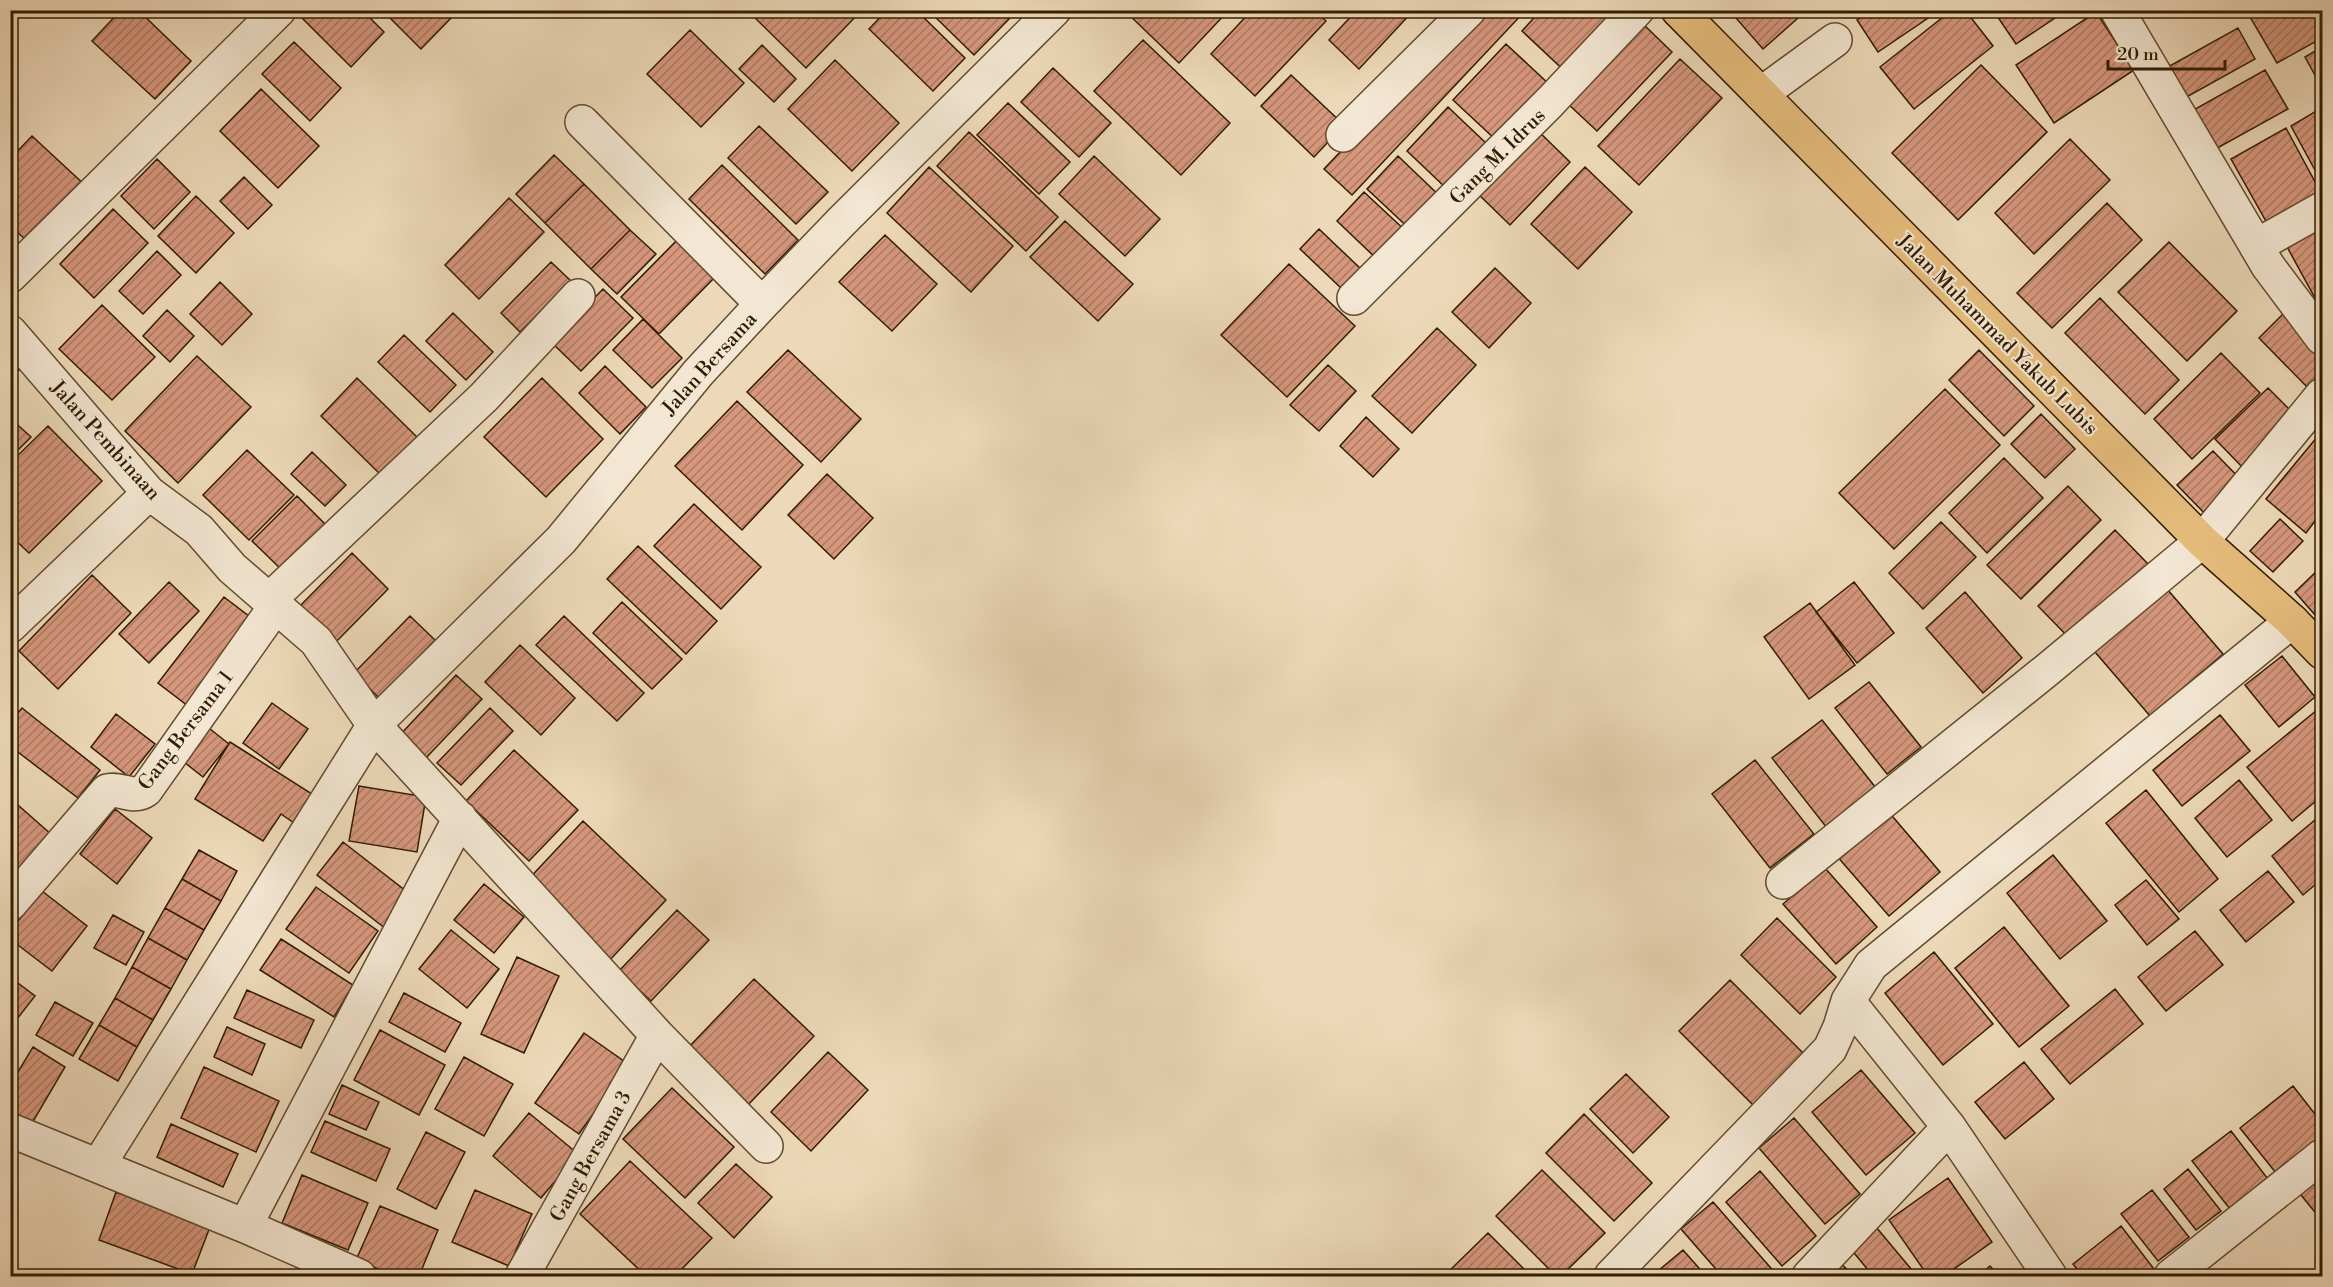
<svg xmlns="http://www.w3.org/2000/svg" width="2333" height="1287" font-family="'Libre Bodoni',serif">
	<style>
		.building { fill: url(#building-hatch); stroke: #321c00; stroke-width: 1.5 }
		.lines { fill: none; stroke-linecap: round; stroke-linejoin: round }
		.minor-casing { stroke: #614b2e; stroke-width: 36 }
		.major-casing { stroke: #321c00; stroke-width: 36 }
		.minor { stroke: #f3e6d2; stroke-width: 33 }
		.major { stroke: #e6bc7c; stroke-width: 33 }
		.labels { text-anchor: middle; stroke-width: 4.5; stroke-linejoin: round; paint-order: stroke }
		.street-label { font-size: 20px; fill: #321c00; stroke: #f3e6d2 }
	</style>
	<defs>
		<pattern id="building-hatch" width="6" height="6" patternUnits="userSpaceOnUse" patternTransform="scale(1.5)"><rect width="6" height="6" fill="#d6977d"/><path d="M-1 1l2-2M0 6l6-6M5 7l2-2" fill="none" stroke="#ae7a64"/></pattern>
	</defs>
	<rect width="100%" height="100%" fill="#edd9b9"/>
	<filter id="stains"><feTurbulence type="fractalNoise" baseFrequency=".00333" numOctaves="4"/><feColorMatrix values="0 0 0 0 .2 0 0 0 0 .09 0 0 0 0 .02 0 0 0 .5 -.17"/></filter>
	<radialGradient id="worn" r=".72"><stop offset=".6" stop-color="#630" stop-opacity="0"/><stop offset="1" stop-color="#630" stop-opacity=".3"/></radialGradient>
	<path class="building" d="M 121,10 L 138,10 L 191,61 L 155,99 L 92,41 Z
		M 310,10 L 362,10 L 384,32 L 351,67 L 302,18 Z
		M 382,10 L 454,10 L 456,13 L 421,49 Z
		M 747,10 L 862,10 L 806,68 Z
		M 887,10 L 916,10 L 965,58 L 933,91 L 869,29 Z
		M 928,10 L 1001,10 L 1009,19 L 974,55 Z
		M 1124,10 L 1229,10 L 1179,63 Z
		M 1252,10 L 1314,10 L 1326,21 L 1255,96 L 1211,54 Z
		M 1357,10 L 1414,10 L 1359,69 L 1329,40 Z
		M 1475,10 L 1526,10 L 1352,195 L 1324,169 Z
		M 1541,10 L 1634,10 L 1571,77 L 1522,31 Z
		M 1729,10 L 1807,10 L 1763,49 Z
		M 1871,10 L 1940,10 L 1878,52 L 1857,20 Z
		M 1952,10 L 1965,10 L 1993,46 L 1914,109 L 1880,67 Z
		M 1993,10 L 2067,10 L 2016,44 Z
		M 2261,10 L 2322,10 L 2322,38 L 2277,63 L 2250,17 Z
		M 2096,12 L 2134,70 L 2054,123 L 2016,65 Z
		M 1643,24 L 1672,52 L 1597,131 L 1567,103 Z
		M 2238,28 L 2255,59 L 2183,99 L 2166,68 Z
		M 690,30 L 744,83 L 701,127 L 647,74 Z
		M 1143,40 L 1230,123 L 1181,175 L 1094,91 Z
		M 294,42 L 341,88 L 310,121 L 262,74 Z
		M 1506,44 L 1550,85 L 1497,141 L 1453,100 Z
		M 762,45 L 796,79 L 774,102 L 739,69 Z
		M 2322,47 L 2322,88 L 2305,57 Z
		M 1680,59 L 1722,98 L 1639,185 L 1598,146 Z
		M 835,60 L 899,123 L 852,171 L 788,109 Z
		M 1981,65 L 2047,132 L 1958,220 L 1892,153 Z
		M 1053,68 L 1111,123 L 1079,157 L 1021,102 Z
		M 2265,70 L 2288,109 L 2212,151 L 2190,112 Z
		M 1291,75 L 1344,125 L 1314,157 L 1261,106 Z
		M 261,89 L 319,146 L 278,188 L 220,131 Z
		M 1008,103 L 1070,162 L 1039,194 L 977,135 Z
		M 1448,107 L 1488,145 L 1447,189 L 1407,151 Z
		M 2318,110 L 2322,118 L 2322,183 L 2291,126 Z
		M 759,126 L 828,192 L 796,224 L 728,158 Z
		M 1534,127 L 1570,162 L 1510,225 L 1474,190 Z
		M 2286,128 L 2321,193 L 2267,223 L 2231,159 Z
		M 969,132 L 1058,217 L 1026,251 L 937,166 Z
		M 32,136 L 87,187 L 33,246 L 10,226 L 10,159 Z
		M 2070,139 L 2110,180 L 2034,254 L 1995,213 Z
		M 554,155 L 584,184 L 545,223 L 516,194 Z
		M 1094,156 L 1160,219 L 1125,256 L 1059,194 Z
		M 1398,156 L 1446,202 L 1415,234 L 1367,189 Z
		M 157,159 L 190,192 L 154,229 L 121,196 Z
		M 722,165 L 798,240 L 765,274 L 689,199 Z
		M 929,167 L 1013,246 L 971,292 L 887,213 Z
		M 1585,167 L 1632,212 L 1578,269 L 1531,224 Z
		M 244,177 L 272,205 L 248,229 L 220,201 Z
		M 584,184 L 630,230 L 591,269 L 545,223 Z
		M 1364,192 L 1408,233 L 1380,262 L 1337,221 Z
		M 196,196 L 234,233 L 196,273 L 158,236 Z
		M 509,198 L 544,232 L 479,299 L 445,265 Z
		M 2107,203 L 2142,240 L 2052,328 L 2017,293 Z
		M 113,209 L 148,243 L 94,298 L 60,264 Z
		M 1065,221 L 1133,284 L 1098,321 L 1030,257 Z
		M 2322,224 L 2322,311 L 2286,245 Z
		M 1319,229 L 1362,270 L 1342,289 L 1300,249 Z
		M 630,230 L 656,254 L 617,294 L 591,269 Z
		M 885,235 L 937,284 L 892,331 L 839,282 Z
		M 681,236 L 719,273 L 659,334 L 621,297 Z
		M 2169,242 L 2237,311 L 2187,361 L 2118,292 Z
		M 157,251 L 181,275 L 143,314 L 119,291 Z
		M 551,262 L 571,281 L 520,332 L 501,313 Z
		M 1289,264 L 1355,326 L 1287,397 L 1221,335 Z
		M 1495,268 L 1531,303 L 1489,348 L 1452,312 Z
		M 220,282 L 252,314 L 222,345 L 190,314 Z
		M 603,289 L 633,318 L 581,371 L 551,342 Z
		M 2100,298 L 2179,380 L 2145,414 L 2065,333 Z
		M 102,305 L 155,357 L 112,400 L 59,349 Z
		M 167,310 L 194,336 L 170,362 L 143,336 Z
		M 2285,312 L 2322,351 L 2322,374 L 2308,388 L 2259,338 Z
		M 453,313 L 493,352 L 466,380 L 426,341 Z
		M 643,319 L 682,358 L 652,388 L 613,350 Z
		M 1437,328 L 1476,365 L 1412,433 L 1372,396 Z
		M 404,335 L 456,385 L 430,412 L 378,362 Z
		M 788,350 L 861,419 L 821,462 L 747,392 Z
		M 1979,350 L 2034,406 L 2004,436 L 1949,380 Z
		M 2221,353 L 2260,393 L 2192,459 L 2154,419 Z
		M 197,356 L 251,407 L 178,483 L 125,431 Z
		M 10,360 L 20,369 L 10,379 Z
		M 1328,365 L 1356,391 L 1319,431 L 1290,405 Z
		M 605,366 L 646,407 L 620,434 L 579,393 Z
		M 357,378 L 420,440 L 384,478 L 321,416 Z
		M 542,378 L 603,439 L 546,497 L 484,437 Z
		M 2268,388 L 2300,420 L 2247,472 L 2215,439 Z
		M 1945,389 L 2000,445 L 1894,549 L 1839,493 Z
		M 737,401 L 803,465 L 742,530 L 675,466 Z
		M 2041,414 L 2075,449 L 2045,478 L 2011,444 Z
		M 1366,417 L 1399,449 L 1373,477 L 1340,446 Z
		M 10,418 L 31,437 L 10,458 Z
		M 48,426 L 102,481 L 29,553 L 10,535 L 10,463 Z
		M 2322,431 L 2322,512 L 2306,533 L 2266,499 Z
		M 247,450 L 294,495 L 249,540 L 203,495 Z
		M 2213,451 L 2246,485 L 2211,520 L 2177,485 Z
		M 312,452 L 346,485 L 325,506 L 291,474 Z
		M 2004,458 L 2043,498 L 1987,553 L 1949,513 Z
		M 827,474 L 873,518 L 834,559 L 788,515 Z
		M 2068,486 L 2101,520 L 2021,599 L 1987,565 Z
		M 297,496 L 328,527 L 284,572 L 252,541 Z
		M 694,504 L 761,567 L 721,609 L 654,546 Z
		M 2280,519 L 2303,541 L 2273,572 L 2250,551 Z
		M 1941,522 L 1976,557 L 1923,609 L 1889,573 Z
		M 2115,530 L 2150,566 L 2073,642 L 2038,606 Z
		M 638,546 L 717,621 L 686,654 L 607,579 Z
		M 352,553 L 388,589 L 336,642 L 300,606 Z
		M 2322,566 L 2322,623 L 2295,592 Z
		M 92,575 L 131,613 L 58,689 L 19,651 Z
		M 169,582 L 199,611 L 149,663 L 119,634 Z
		M 1854,582 L 1894,633 L 1857,663 L 1816,612 Z
		M 2161,582 L 2223,654 L 2150,716 L 2089,645 Z
		M 1965,592 L 2022,658 L 1983,693 L 1926,628 Z
		M 224,597 L 254,620 L 188,706 L 158,683 Z
		M 622,602 L 682,659 L 652,689 L 593,633 Z
		M 1810,603 L 1855,665 L 1809,699 L 1764,637 Z
		M 410,616 L 435,640 L 379,698 L 354,673 Z
		M 564,616 L 644,693 L 617,721 L 536,645 Z
		M 520,645 L 575,698 L 541,735 L 485,682 Z
		M 2282,656 L 2315,697 L 2279,727 L 2245,685 Z
		M 456,675 L 482,699 L 424,760 L 399,736 Z
		M 1869,682 L 1921,747 L 1887,774 L 1835,708 Z
		M 272,703 L 308,729 L 279,769 L 243,743 Z
		M 2322,706 L 2322,796 L 2292,821 L 2247,767 Z
		M 22,708 L 100,770 L 78,798 L 10,746 L 10,722 Z
		M 490,708 L 513,731 L 461,785 L 437,763 Z
		M 116,714 L 155,744 L 129,777 L 91,747 Z
		M 2220,715 L 2250,751 L 2182,806 L 2153,770 Z
		M 1822,720 L 1876,788 L 1827,828 L 1772,758 Z
		M 200,721 L 229,744 L 203,777 L 175,755 Z
		M 230,742 L 312,794 L 294,823 L 281,814 L 263,841 L 195,799 Z
		M 514,750 L 578,810 L 529,861 L 466,801 Z
		M 1755,760 L 1814,834 L 1770,868 L 1712,794 Z
		M 2239,780 L 2272,820 L 2227,857 L 2195,818 Z
		M 359,786 L 426,797 L 417,852 L 349,841 Z
		M 2146,790 L 2218,879 L 2179,912 L 2106,823 Z
		M 10,798 L 52,835 L 10,879 Z
		M 115,809 L 152,838 L 117,884 L 80,854 Z
		M 1887,810 L 1940,872 L 1889,916 L 1836,855 Z
		M 2322,814 L 2322,879 L 2303,895 L 2272,856 Z
		M 583,821 L 666,900 L 608,962 L 525,883 Z
		M 343,842 L 411,895 L 386,929 L 317,875 Z
		M 199,850 L 237,871 L 221,901 L 182,879 Z
		M 2053,855 L 2107,921 L 2060,959 L 2007,893 Z
		M 1825,868 L 1877,927 L 1836,964 L 1783,904 Z
		M 2268,871 L 2294,902 L 2246,942 L 2220,910 Z
		M 182,879 L 221,901 L 204,930 L 165,908 Z
		M 2146,880 L 2179,919 L 2147,945 L 2115,905 Z
		M 484,884 L 524,917 L 494,953 L 454,920 Z
		M 316,887 L 378,931 L 349,973 L 286,929 Z
		M 42,891 L 87,926 L 52,971 L 10,939 L 10,931 Z
		M 165,908 L 204,930 L 187,960 L 148,938 Z
		M 677,910 L 709,940 L 651,1001 L 619,971 Z
		M 113,915 L 144,932 L 126,965 L 94,948 Z
		M 1777,918 L 1836,977 L 1800,1014 L 1741,955 Z
		M 2004,927 L 2069,1006 L 2019,1047 L 1955,968 Z
		M 451,930 L 499,969 L 467,1008 L 419,969 Z
		M 2195,931 L 2223,965 L 2166,1011 L 2138,977 Z
		M 148,938 L 187,960 L 171,989 L 132,967 Z
		M 281,939 L 353,985 L 334,1017 L 260,970 Z
		M 1934,952 L 1993,1024 L 1943,1065 L 1885,993 Z
		M 517,957 L 559,976 L 524,1053 L 481,1034 Z
		M 132,967 L 171,989 L 153,1020 L 115,998 Z
		M 10,977 L 35,996 L 10,1028 Z
		M 754,979 L 814,1036 L 746,1107 L 686,1050 Z
		M 1730,980 L 1807,1057 L 1756,1108 L 1679,1031 Z
		M 2115,989 L 2143,1024 L 2070,1084 L 2041,1049 Z
		M 247,990 L 314,1020 L 301,1048 L 234,1018 Z
		M 404,993 L 461,1023 L 445,1052 L 389,1022 Z
		M 115,998 L 153,1020 L 137,1047 L 99,1025 Z
		M 55,1002 L 93,1023 L 73,1056 L 36,1035 Z
		M 99,1025 L 137,1047 L 118,1081 L 79,1059 Z
		M 227,1027 L 265,1044 L 252,1075 L 214,1057 Z
		M 380,1030 L 445,1065 L 419,1115 L 354,1080 Z
		M 584,1033 L 628,1064 L 579,1134 L 535,1103 Z
		M 33,1047 L 65,1067 L 28,1130 L 10,1119 L 10,1085 Z
		M 828,1052 L 868,1090 L 811,1151 L 771,1112 Z
		M 464,1057 L 513,1084 L 484,1136 L 435,1109 Z
		M 2024,1062 L 2054,1099 L 2005,1139 L 1975,1102 Z
		M 204,1067 L 279,1101 L 256,1152 L 181,1118 Z
		M 1861,1070 L 1915,1133 L 1866,1175 L 1812,1112 Z
		M 1626,1074 L 1669,1117 L 1633,1153 L 1590,1109 Z
		M 342,1085 L 379,1102 L 366,1130 L 329,1114 Z
		M 2293,1086 L 2322,1123 L 2322,1136 L 2276,1173 L 2240,1128 Z
		M 672,1088 L 734,1147 L 685,1198 L 623,1139 Z
		M 529,1113 L 578,1154 L 541,1198 L 493,1156 Z
		M 1584,1114 L 1652,1183 L 1614,1221 L 1546,1153 Z
		M 1794,1118 L 1860,1194 L 1825,1224 L 1759,1148 Z
		M 325,1121 L 390,1149 L 376,1181 L 311,1152 Z
		M 171,1124 L 238,1154 L 223,1187 L 157,1157 Z
		M 2231,1131 L 2268,1179 L 2230,1209 L 2192,1161 Z
		M 426,1132 L 465,1152 L 436,1209 L 397,1189 Z
		M 630,1161 L 712,1238 L 675,1276 L 646,1276 L 580,1214 Z
		M 736,1164 L 772,1197 L 734,1238 L 698,1203 Z
		M 2188,1169 L 2221,1211 L 2196,1230 L 2164,1189 Z
		M 2322,1169 L 2322,1221 L 2297,1190 Z
		M 1542,1170 L 1605,1233 L 1561,1276 L 1556,1276 L 1496,1216 Z
		M 1760,1171 L 1816,1236 L 1782,1266 L 1726,1202 Z
		M 302,1175 L 368,1203 L 348,1250 L 282,1223 Z
		M 1948,1178 L 1992,1242 L 1944,1276 L 1928,1276 L 1889,1220 Z
		M 475,1190 L 532,1214 L 509,1266 L 452,1242 Z
		M 2152,1190 L 2189,1237 L 2158,1261 L 2121,1214 Z
		M 116,1192 L 210,1227 L 192,1274 L 99,1240 Z
		M 1713,1202 L 1777,1275 L 1775,1276 L 1722,1276 L 1681,1229 Z
		M 380,1206 L 438,1230 L 419,1276 L 396,1276 L 356,1260 Z
		M 2121,1226 L 2154,1269 L 2145,1276 L 2083,1276 L 2073,1264 Z
		M 1876,1227 L 1917,1276 L 1873,1276 L 1850,1248 Z
		M 1488,1233 L 1531,1276 L 1444,1276 Z
		M 1683,1250 L 1706,1276 L 1652,1276 Z
		M 1835,1258 L 1854,1276 L 1817,1276 Z
		M 1990,1266 L 1999,1276 L 1978,1276 Z"/>
	<g class="lines">
		<g class="minor-casing">
			<path id="minor" d="M 2117,10 L 2268,266 L 2322,338
				M 1761,94 L 1835,40
				M 582,122 L 762,304
				M 1343,135 L 1469,10
				M 2256,246 L 2322,209
				M 10,276 L 279,10
				M 1354,298 L 1550,102 L 1637,10
				M 10,332 L 149,493 L 199,530 L 232,568 L 316,641 L 374,725 L 657,1035 L 766,1146
				M 268,601 L 484,397 L 578,296
				M 10,626 L 149,493
				M 1783,882 L 2047,670 L 2202,541 L 2322,395
				M 10,904 L 107,791 C 120,787 133,800 146,790 L 275,607
				M 1848,1001 L 1949,1127 L 2050,1276
				M 10,1130 L 245,1226 L 359,1276
				M 98,1166 L 374,725 L 561,540 L 698,373 L 762,304 L 842,221 L 1054,10
				M 245,1226 L 460,818
				M 522,1276 L 657,1035
				M 1611,1276 L 1830,1049 L 1840,1027 L 1848,1001 L 1871,965 L 2292,621
				M 1809,1276 L 1949,1127
				M 2171,1276 L 2322,1156"/>
		</g>
		<g class="major-casing">
			<path id="major" d="M 1678,10 L 2202,541 L 2292,621 L 2322,652"/>
		</g>
		<use href="#minor" class="minor"/>
		<use href="#major" class="major"/>
	</g>
	<g class="labels">
		<g class="street-label">
			<text transform="translate(1497 156) rotate(-45)" y="7">Gang M. Idrus</text>
			<text transform="translate(1998 334) rotate(45)" y="7">Jalan Muhammad Yakub Lubis</text>
			<text transform="translate(709 363) rotate(-48)" y="7">Jalan Bersama</text>
			<text transform="translate(106 440) rotate(48)" y="7">Jalan Pembinaan</text>
			<text transform="translate(185 730) rotate(-53)" y="7">Gang Bersama 1</text>
			<text transform="translate(590 1156) rotate(-61)" y="7">Gang Bersama 3</text>
		</g>
	</g>
	<rect width="2333" height="1287" fill="none" stroke="#edd9b9" stroke-width="36"/>
	<rect x="12" y="12" width="2309" height="1263" fill="none" stroke="#321c00" stroke-width="3"/>
	<rect x="18" y="18" width="2297" height="1251" fill="none" stroke="#321c00" stroke-width="1.5"/>
	<path d="M2108 60v9h117v-9" fill="none" stroke="#321c00" stroke-width="3"/>
	<text x="2117" y="60" font-size="18" fill="#321c00" stroke="#f3e6d2" stroke-width="4.5" paint-order="stroke">20 m</text>
	<rect width="100%" height="100%" filter="url(#stains)"/>
	<rect width="100%" height="100%" fill="url(#worn)"/>
</svg>
